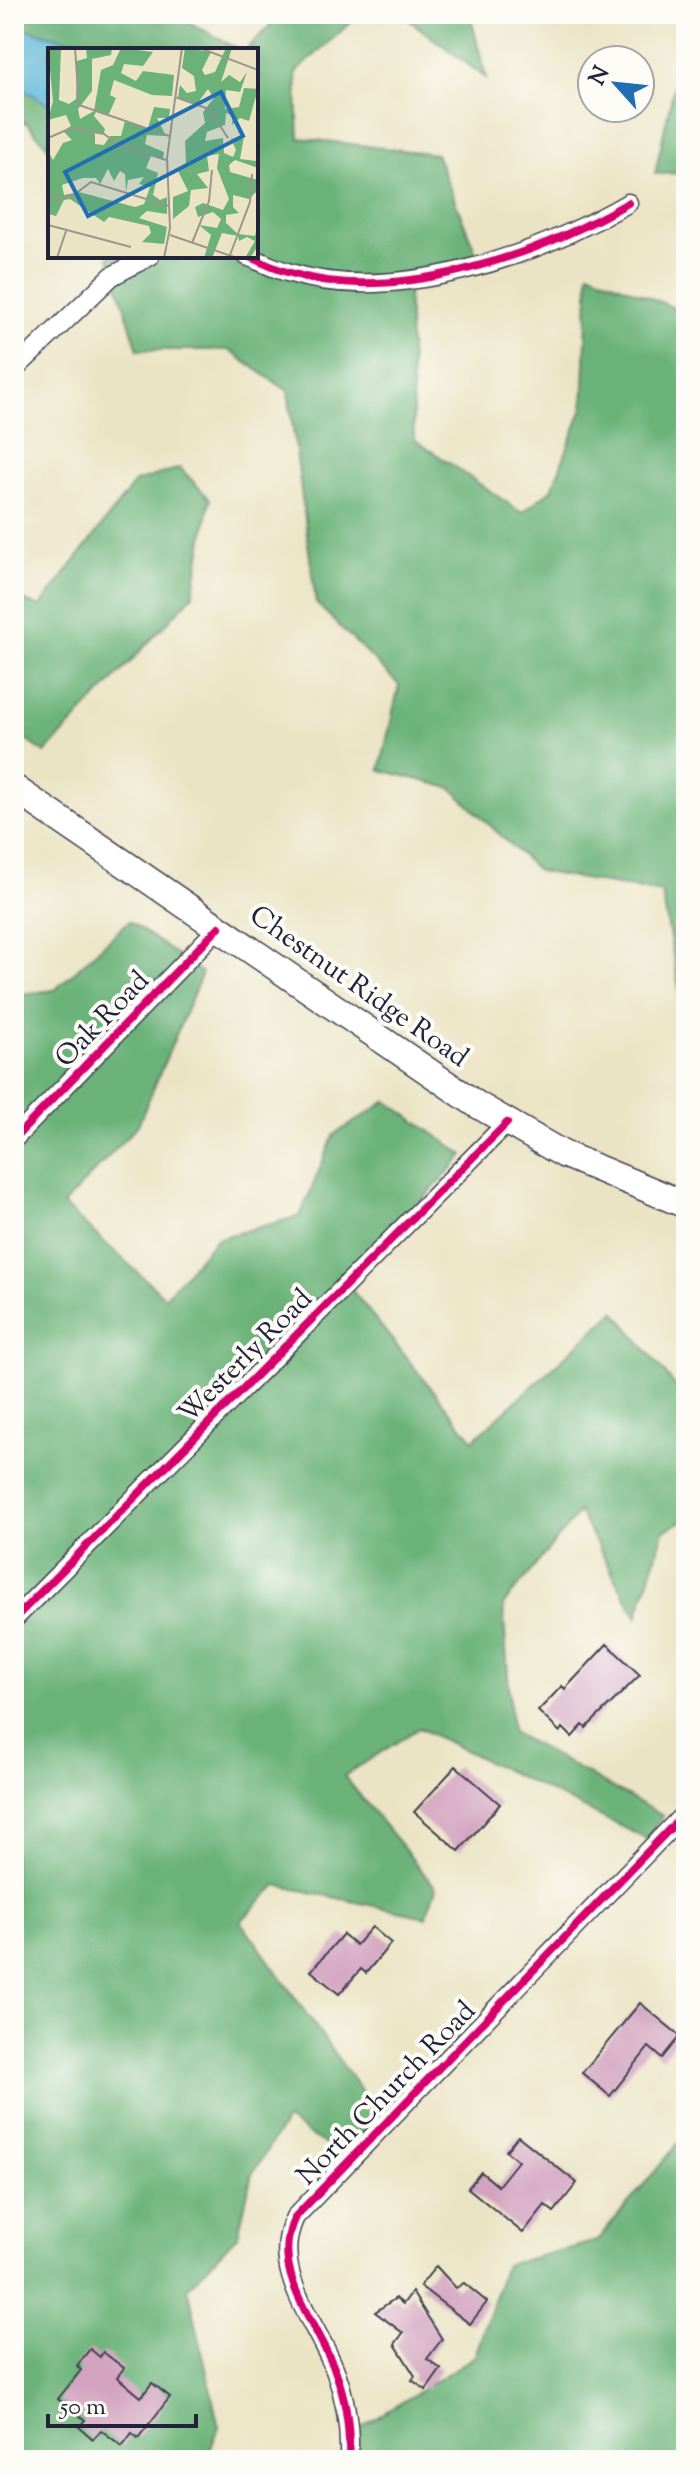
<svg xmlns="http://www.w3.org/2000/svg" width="700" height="2474" font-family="'Sorts Mill Goudy',serif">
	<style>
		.forest { fill: #6bb278; stroke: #466a5a; stroke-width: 2 }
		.water { fill: #5bb7d9; stroke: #3e6c8a; stroke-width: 2 }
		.building { fill: #d2a2bf }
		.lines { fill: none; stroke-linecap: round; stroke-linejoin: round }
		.minor-casing { stroke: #403f50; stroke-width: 21 }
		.secondary-casing { stroke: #403f50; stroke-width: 29 }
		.minor { stroke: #fff; stroke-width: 18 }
		.secondary { stroke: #fff; stroke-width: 26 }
		.cycleway-casing { stroke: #fdfcf7; stroke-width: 13 }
		.cycleway { stroke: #d6006c; stroke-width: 8 }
		.labels { text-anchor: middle; stroke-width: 8; stroke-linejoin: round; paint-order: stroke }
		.street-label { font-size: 28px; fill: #22223b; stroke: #fdfcf7 }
		.inset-road { fill: none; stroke: #9b968d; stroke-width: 2 }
		.view { fill: #1f6fb2; fill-opacity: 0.15; stroke: #1f6fb2; stroke-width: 4 }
		.inset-edge { fill: none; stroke: #22223b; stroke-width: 4 }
	</style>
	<rect width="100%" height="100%" fill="#fdfcf7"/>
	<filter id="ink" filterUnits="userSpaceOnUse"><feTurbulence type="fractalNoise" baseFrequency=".0125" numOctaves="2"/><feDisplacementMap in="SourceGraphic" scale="16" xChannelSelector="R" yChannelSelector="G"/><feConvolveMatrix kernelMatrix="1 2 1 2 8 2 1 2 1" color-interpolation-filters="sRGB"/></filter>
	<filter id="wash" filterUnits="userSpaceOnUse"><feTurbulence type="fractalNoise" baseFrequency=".006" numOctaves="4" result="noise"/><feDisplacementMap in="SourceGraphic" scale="32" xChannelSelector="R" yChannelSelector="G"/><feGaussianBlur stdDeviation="1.8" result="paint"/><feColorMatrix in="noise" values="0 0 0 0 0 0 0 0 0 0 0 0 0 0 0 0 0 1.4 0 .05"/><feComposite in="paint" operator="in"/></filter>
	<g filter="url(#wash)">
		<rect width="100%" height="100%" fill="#ebe4c4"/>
		<path class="forest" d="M 14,14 L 174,14 L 240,50 L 50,50 L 50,149 L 27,123 L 14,121 Z
			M 281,14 L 360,14 L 296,72 L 299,138 L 436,154 L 479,260 L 407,271 L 414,439 L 522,513 L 552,489 L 583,408 L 589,272 L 686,313 L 686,1027 L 662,893 L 538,871 L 451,788 L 380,770 L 399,685 L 316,603 L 288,391 L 228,350 L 138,350 L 109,256 L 256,256 L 256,50 L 246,50 Z
			M 401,14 L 470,14 L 486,78 Z
			M 686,29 L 686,173 L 655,174 Z
			M 180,468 L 210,499 L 193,595 L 45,753 L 14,731 L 14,596 L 40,607 L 135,482 Z
			M 129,921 L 202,973 L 138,1125 L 63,1205 L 165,1297 L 216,1239 L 300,1216 L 334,1135 L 387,1101 L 464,1155 L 346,1283 L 473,1440 L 615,1311 L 686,1399 L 686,1519 L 664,1531 L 637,1618 L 579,1512 L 503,1605 L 512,1732 L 663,1816 L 647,1839 L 419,1728 L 344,1776 L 436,1888 L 426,1917 L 277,1885 L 241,1921 L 380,2118 L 344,2156 L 286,2120 L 252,2174 L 238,2235 L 188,2287 L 219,2428 L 206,2460 L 14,2460 L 14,995 L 55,990 Z
			M 686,2134 L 686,2460 L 340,2460 L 347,2437 L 475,2356 L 505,2265 L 597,2241 Z"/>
		<path class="water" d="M 14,26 L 93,46 L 100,50 L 50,50 L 50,105 L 14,84 Z"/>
		<g id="blocks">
			<path class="building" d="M 607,1644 L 640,1675 L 586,1728 L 583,1725 L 572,1737 L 563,1728 L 560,1732 L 538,1711 L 562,1686 L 565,1689 Z
				M 456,1766 L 500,1804 L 459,1851 L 414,1812 Z
				M 372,1927 L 391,1943 L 366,1973 L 361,1969 L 339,1994 L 311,1971 L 343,1934 L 356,1945 Z
				M 640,2003 L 680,2036 L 662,2058 L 649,2047 L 610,2096 L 582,2073 Z
				M 518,2136 L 577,2183 L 554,2212 L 545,2205 L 523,2233 L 468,2188 L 481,2172 L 498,2186 L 518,2161 L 506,2151 Z
				M 436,2266 L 456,2288 L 464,2283 L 487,2302 L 470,2324 L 420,2286 Z
				M 412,2292 L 442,2339 L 427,2359 L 441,2369 L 426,2390 L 412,2380 L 415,2376 L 395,2344 L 403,2333 L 375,2312 L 396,2298 L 403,2304 Z
				M 90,2349 L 100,2357 L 103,2352 L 124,2368 L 117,2377 L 141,2397 L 152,2383 L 170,2397 L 138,2438 L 132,2433 L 122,2446 L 101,2430 L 93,2439 L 79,2427 L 85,2420 L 58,2399 L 81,2370 L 77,2366 Z"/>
		</g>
	</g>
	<g filter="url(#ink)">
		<use href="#blocks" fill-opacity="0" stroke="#403f50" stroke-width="2"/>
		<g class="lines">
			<g class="minor-casing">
				<path id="minor" d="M 247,256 C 260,261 273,268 287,272 C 393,306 536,256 628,203
					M 14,370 L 112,276 L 150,256
					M 14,1139 L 219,927
					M 14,1619 L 507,1123
					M 349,2460 C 350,2432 346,2400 336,2373 C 318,2323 268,2272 295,2217 L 686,1812"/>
			</g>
			<g class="secondary-casing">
				<path id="secondary" d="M 14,788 L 476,1104 L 563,1154 L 686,1205"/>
			</g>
			<use href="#minor" class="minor"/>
			<use href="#secondary" class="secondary"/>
			<g class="cycleway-casing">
				<path id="cycleway" d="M 247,256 C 260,261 273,268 287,272 C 393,306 536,256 628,203
					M 14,1139 L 219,927
					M 14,1619 L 507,1123
					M 349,2460 C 350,2432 346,2400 336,2373 C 318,2323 268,2272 295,2217 L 686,1812"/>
			</g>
			<use href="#cycleway" class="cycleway"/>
		</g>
	</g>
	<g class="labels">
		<g class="street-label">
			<text transform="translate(360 985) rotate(35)" y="10">Chestnut Ridge Road</text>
			<text transform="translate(101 1018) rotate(-46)" y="10">Oak Road</text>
			<text transform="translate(244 1355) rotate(-45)" y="10">Westerly Road</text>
			<text transform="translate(385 2092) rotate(-46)" y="10">North Church Road</text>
		</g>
	</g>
	<g transform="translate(48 48)">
		<rect width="210" height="210" fill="#ebe4c4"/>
		<path d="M 0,0 L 13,0 L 11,52 L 21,56 L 28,51 L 29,13 L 39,10 L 38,0 L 64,0 L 63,7 L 44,11 L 44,43 L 30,61 L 32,71 L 46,63 L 53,22 L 65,17 L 73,0 L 105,4 L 95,18 L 76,16 L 73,25 L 88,33 L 95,23 L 126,27 L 124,48 L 104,47 L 66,32 L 62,47 L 68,50 L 60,68 L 48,64 L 46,68 L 57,81 L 56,85 L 47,85 L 47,96 L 56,97 L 62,88 L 73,88 L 77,73 L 100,80 L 106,59 L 122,61 L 121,70 L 109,70 L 118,88 L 99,87 L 97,96 L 116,104 L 115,111 L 103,108 L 98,120 L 110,125 L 105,147 L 112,152 L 119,149 L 119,166 L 99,163 L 91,170 L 119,179 L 116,196 L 94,194 L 103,185 L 101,178 L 61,169 L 56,174 L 22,151 L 16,152 L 8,168 L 0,166 L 0,103 L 5,112 L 15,95 L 24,92 L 15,83 L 23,78 L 18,67 L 0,72 L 5,53 ZM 60,121 L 66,133 L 72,123 L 77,126 L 78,144 L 80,132 L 96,129 L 91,136 L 102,139 L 96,156 L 87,159 L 31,144 L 16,147 L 14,137 L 35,130 L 48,130 L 52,136 ZM 137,0 L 163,4 L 154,22 L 157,27 L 167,24 L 178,0 L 184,0 L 173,34 L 181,27 L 192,34 L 199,24 L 192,44 L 178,42 L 177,61 L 191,59 L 196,40 L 210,41 L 201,73 L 192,70 L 184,77 L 185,68 L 178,65 L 177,77 L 159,84 L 157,93 L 175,90 L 176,105 L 185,109 L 188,102 L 183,91 L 196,88 L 192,111 L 208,113 L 210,120 L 187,112 L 181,117 L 182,124 L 210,132 L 210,142 L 201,151 L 185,147 L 185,159 L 191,165 L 178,167 L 178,175 L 190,186 L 207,188 L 210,175 L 210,198 L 202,210 L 197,210 L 207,193 L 199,189 L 191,193 L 190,188 L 174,185 L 164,210 L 156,210 L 163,187 L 151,177 L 169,180 L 173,171 L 165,164 L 150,169 L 147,159 L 155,155 L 175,162 L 181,151 L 169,120 L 171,106 L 159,108 L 161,123 L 149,126 L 160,140 L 143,142 L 141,158 L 125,171 L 125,149 L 140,143 L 129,121 L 138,115 L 137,93 L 157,75 L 155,64 L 166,50 L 160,41 L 149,56 L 130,50 L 132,37 L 139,45 L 148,43 L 146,28 L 134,20 Z" fill="#6bb278" fill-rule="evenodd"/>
		<path class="inset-road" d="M 27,0 L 31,57 L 121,88M 152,0 L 210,22M 127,49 L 161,61 L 180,90M 0,90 L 23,80 L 56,86 L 71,97 L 118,112M 0,153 L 27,146 L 43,134 L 121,158M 0,177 L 83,199M 122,187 L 189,210M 144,195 L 161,153 L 164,122M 182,207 L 202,154 L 204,126M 9,210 L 18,183M 116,210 L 122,180 L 119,110 L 134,0"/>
		<path class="view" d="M 173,44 L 195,88 L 40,168 L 17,124 Z"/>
		<rect width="210" height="210" class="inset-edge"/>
	</g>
	<rect width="700" height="2474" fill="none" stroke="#fdfcf7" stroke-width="48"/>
	<g transform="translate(616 84) rotate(297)"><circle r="38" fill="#fdfcf7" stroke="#a5a5ac" stroke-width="2"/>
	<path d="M0-6L14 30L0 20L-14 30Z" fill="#1f6fb2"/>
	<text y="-12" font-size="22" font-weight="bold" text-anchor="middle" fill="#22223b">N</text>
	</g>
	<path d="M48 2414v12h148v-12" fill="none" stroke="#22223b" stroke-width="4"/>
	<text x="60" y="2414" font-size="24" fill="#22223b" stroke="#fdfcf7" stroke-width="6" paint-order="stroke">50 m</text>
</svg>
